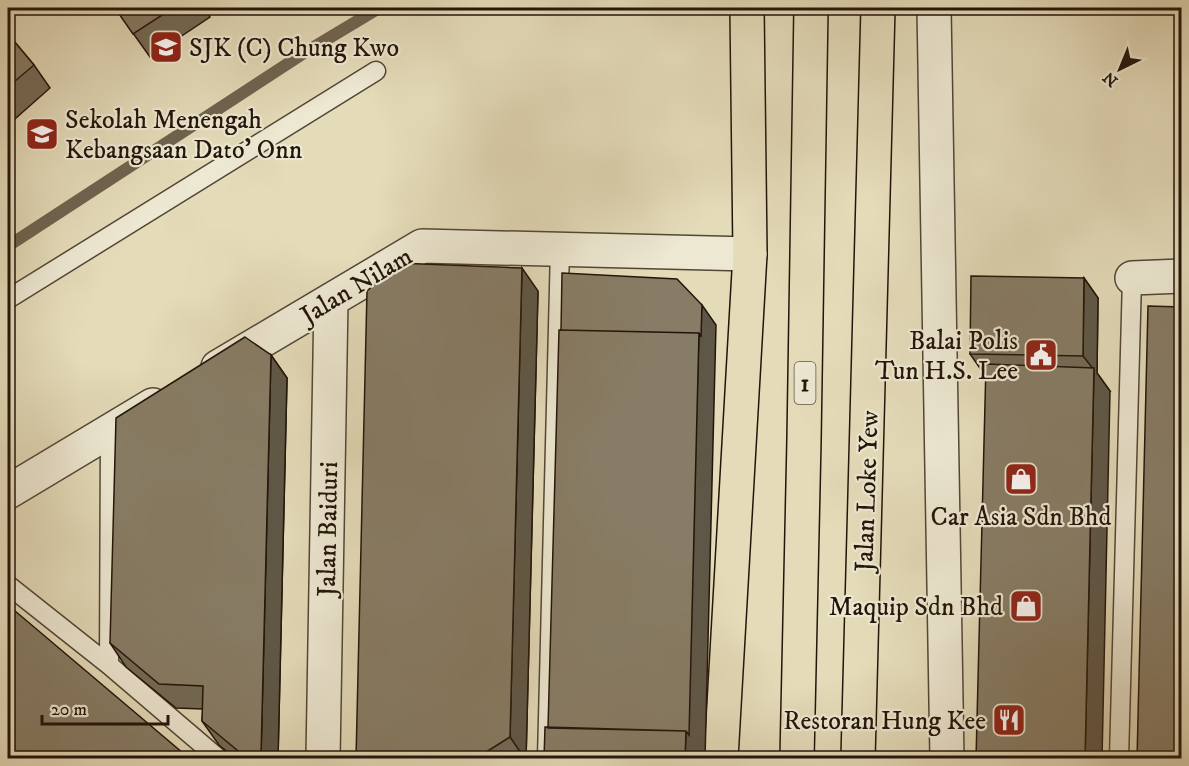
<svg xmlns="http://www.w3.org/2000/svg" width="1189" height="766" font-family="'IM FELL DW Pica',serif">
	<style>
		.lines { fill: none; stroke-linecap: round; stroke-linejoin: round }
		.stream { stroke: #6f6450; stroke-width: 12 }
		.lane-casing { stroke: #534636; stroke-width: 21 }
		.street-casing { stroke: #534636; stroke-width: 36 }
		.highway-casing { stroke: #23150a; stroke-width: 36 }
		.lane { stroke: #ede8d2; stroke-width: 18 }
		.street { stroke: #ede8d2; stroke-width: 33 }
		.highway { stroke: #e4dbb9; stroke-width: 33 }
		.wall { fill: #746b57; stroke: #23150a; stroke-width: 1.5 }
		.shaded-wall { fill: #5e5747; stroke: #23150a; stroke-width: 1.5 }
		.building { fill: #877c65; stroke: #23150a; stroke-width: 1.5 }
		.labels { text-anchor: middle; stroke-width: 4.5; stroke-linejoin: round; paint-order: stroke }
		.shield { fill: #ede8d2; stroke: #605446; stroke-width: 1.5 }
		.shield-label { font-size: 24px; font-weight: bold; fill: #23150a }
		.poi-label { font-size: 26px; fill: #23150a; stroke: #ede8d2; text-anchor: end }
		.street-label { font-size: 26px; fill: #23150a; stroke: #ede8d2 }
	</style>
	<rect width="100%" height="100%" fill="#e4dbb9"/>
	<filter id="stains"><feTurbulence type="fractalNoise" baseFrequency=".00333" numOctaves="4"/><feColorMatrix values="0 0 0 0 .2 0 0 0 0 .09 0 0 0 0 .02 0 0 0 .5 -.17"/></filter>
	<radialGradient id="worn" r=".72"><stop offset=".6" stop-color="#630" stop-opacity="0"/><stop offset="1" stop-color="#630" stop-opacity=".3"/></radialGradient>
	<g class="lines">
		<path class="stream" d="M 8,246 L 304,53 L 379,8"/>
		<g class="lane-casing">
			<path id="lane" d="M 8,299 L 376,71
				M 8,585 L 109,665 L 218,758
				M 109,665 L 110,430
				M 547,758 L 560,249
				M 1119,758 L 1132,278"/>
		</g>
		<g class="street-casing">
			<path id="street" d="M 934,8 L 947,758
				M 1132,278 L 1182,276
				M 218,367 L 422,246 L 750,254
				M 8,492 L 153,405
				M 323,758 L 331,300"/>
		</g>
		<g class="highway-casing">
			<path id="highway" d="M 721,758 L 750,254 L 747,8
				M 797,758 L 804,440 L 811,8
				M 858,758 L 878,8"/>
		</g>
		<use href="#lane" class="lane"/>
		<use href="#street" class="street"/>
		<use href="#highway" class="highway"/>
	</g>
	<path class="wall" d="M 115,8 L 204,8 L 210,17 L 150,57 Z
		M 8,34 L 34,65 L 50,88 L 8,125 Z
		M 1084,278 L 1098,298 L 1097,373 L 1110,391 L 984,374 L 970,354 Z
		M 538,291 L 526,759 L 356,759 Z
		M 271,355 L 287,378 L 278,759 L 236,759 L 219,745 L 202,721 L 203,709 L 176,708 L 126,667 L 110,643 Z"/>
	<path class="shaded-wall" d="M 522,268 L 538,291 L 526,759 L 525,759 L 510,737 Z
		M 1084,278 L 1098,298 L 1097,373 L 1110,391 L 1102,759 L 1085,759 L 1094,370 L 1083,356 Z
		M 702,305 L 716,325 L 705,759 L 685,759 L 699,333 Z
		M 271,355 L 287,378 L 278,759 L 263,759 L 261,756 Z"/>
	<path class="building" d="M 115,8 L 173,8 L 133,34 Z
		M 8,34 L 34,65 L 8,87 Z
		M 397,263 L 522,268 L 510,737 L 475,759 L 356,759 L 367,291 Z
		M 562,273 L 677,279 L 702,305 L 701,337 L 699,333 L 561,330 Z
		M 971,276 L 1084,278 L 1083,356 L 970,354 Z
		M 1148,306 L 1182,307 L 1182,759 L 1137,759 Z
		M 559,330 L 699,333 L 689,735 L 686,731 L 548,728 Z
		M 245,337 L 271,355 L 261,756 L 243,755 L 202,721 L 203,686 L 159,684 L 110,643 L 116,418 Z
		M 986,364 L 1094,368 L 1085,759 L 976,759 Z
		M 8,605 L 190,759 L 8,759 Z
		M 545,727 L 686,731 L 685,759 L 544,759 Z"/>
	<defs>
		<g id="school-square" transform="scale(1.725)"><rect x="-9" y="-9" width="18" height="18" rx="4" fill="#8f2418" stroke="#ede8d2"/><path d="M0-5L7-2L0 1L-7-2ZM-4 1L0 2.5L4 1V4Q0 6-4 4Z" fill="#fff"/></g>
		<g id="civic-square" transform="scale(1.725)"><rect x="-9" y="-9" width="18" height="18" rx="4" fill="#8f2418" stroke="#ede8d2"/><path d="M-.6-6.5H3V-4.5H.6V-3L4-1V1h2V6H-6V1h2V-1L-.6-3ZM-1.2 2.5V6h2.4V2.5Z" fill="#fff"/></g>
		<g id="shop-square" transform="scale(1.725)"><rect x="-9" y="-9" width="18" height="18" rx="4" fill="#8f2418" stroke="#ede8d2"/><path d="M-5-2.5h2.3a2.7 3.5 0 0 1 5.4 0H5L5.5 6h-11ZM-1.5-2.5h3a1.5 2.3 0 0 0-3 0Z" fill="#fff"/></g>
		<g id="restaurant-square" transform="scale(1.725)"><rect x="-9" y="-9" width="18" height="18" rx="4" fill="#8f2418" stroke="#ede8d2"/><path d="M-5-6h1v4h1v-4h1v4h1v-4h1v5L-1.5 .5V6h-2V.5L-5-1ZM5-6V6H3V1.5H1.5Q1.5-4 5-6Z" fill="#fff"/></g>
	</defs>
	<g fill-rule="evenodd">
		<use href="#school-square" x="166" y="47"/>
		<use href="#school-square" x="42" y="134"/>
		<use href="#civic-square" x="1041" y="355"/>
		<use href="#shop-square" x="1021" y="479"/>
		<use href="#shop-square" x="1026" y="606"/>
		<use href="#restaurant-square" x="1009" y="720"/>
	</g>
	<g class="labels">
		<rect class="shield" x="794.5" y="362" width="21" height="42" rx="4.5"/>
		<g class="shield-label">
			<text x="805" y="391">1</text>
		</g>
		<g class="poi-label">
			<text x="189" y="56" text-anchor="start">SJK (C) Chung Kwo</text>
			<text x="65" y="128" text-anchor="start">Sekolah Menengah<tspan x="65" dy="30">Kebangsaan Dato' Onn</tspan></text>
			<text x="1018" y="349">Balai Polis<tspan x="1018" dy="30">Tun H.S. Lee</tspan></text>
			<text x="1021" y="525" text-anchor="middle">Car Asia Sdn Bhd</text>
			<text x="1003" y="615">Maquip Sdn Bhd</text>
			<text x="986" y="729">Restoran Hung Kee</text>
		</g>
		<g class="street-label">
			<text transform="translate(356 285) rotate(-31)" y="9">Jalan Nilam</text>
			<text transform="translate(866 491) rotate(-88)" y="9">Jalan Loke Yew</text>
			<text transform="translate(327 529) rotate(-89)" y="9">Jalan Baiduri</text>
		</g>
	</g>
	<rect width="1189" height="766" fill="none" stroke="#e4dbb9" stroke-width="30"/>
	<rect x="9" y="9" width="1171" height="748" fill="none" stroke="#23150a" stroke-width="3"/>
	<rect x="15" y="15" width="1159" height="736" fill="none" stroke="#23150a" stroke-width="1.5"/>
	<g transform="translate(1120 69) rotate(223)" stroke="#ede8d2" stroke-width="4.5" paint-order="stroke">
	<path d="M0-4.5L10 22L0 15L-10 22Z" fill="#23150a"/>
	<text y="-9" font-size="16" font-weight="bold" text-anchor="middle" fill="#23150a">N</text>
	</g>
	<path d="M42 715v9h126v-9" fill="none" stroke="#23150a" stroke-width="3"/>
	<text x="51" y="715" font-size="18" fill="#23150a" stroke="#ede8d2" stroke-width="4.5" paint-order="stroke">20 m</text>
	<rect width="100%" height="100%" filter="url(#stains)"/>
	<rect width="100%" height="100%" fill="url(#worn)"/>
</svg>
